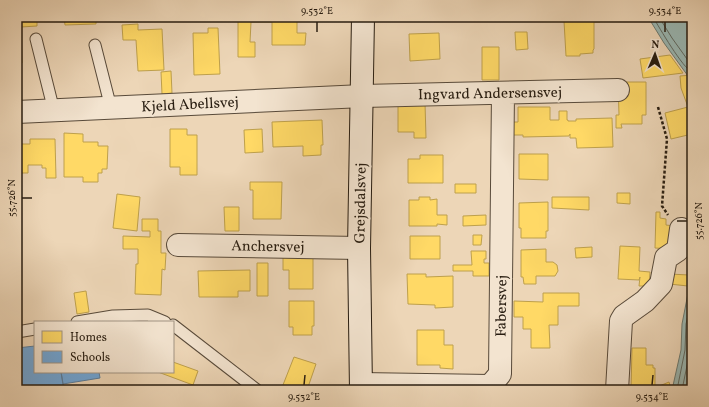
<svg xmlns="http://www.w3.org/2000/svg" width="709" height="407" font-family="Vollkorn,serif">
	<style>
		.water { fill: #9ab8b4; stroke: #6c7a72 }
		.homes { fill: #ffd966; stroke: #bea04c }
		.schools { fill: #6fa8dc; stroke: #597e9f }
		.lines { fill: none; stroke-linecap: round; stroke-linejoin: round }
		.shore { stroke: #606a62; stroke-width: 1 }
		.lane-casing { stroke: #584a3a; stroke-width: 13 }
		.street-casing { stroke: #584a3a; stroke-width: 24 }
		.secondary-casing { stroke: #271c10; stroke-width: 24 }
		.path { stroke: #271c10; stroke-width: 2.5; stroke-dasharray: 3 2; stroke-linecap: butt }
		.lane { stroke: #f3e4d0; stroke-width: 11 }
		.street { stroke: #f3e4d0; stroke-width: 22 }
		.secondary { stroke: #f3e4d0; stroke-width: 22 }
		.ticks { fill: none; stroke: #271c10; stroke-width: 1.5 }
		.labels { text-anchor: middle; stroke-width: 4; stroke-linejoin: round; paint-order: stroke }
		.street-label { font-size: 15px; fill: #271c10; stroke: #f3e4d0 }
		.neatline { fill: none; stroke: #271c10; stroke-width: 1.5 }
		.ticks-label { font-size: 10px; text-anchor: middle; fill: #271c10 }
	</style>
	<rect width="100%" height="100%" fill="#edd6b7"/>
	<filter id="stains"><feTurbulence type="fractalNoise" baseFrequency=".005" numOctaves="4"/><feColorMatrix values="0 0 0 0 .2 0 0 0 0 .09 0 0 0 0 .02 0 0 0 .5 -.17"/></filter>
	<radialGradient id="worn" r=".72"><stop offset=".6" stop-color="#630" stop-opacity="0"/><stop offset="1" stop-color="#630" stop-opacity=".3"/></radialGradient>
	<path class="water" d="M 648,17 L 685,17 L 692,29 L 692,75 L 688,76 L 664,43 Z
		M 692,273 L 692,390 L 672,390 L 681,350 L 682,324 Z"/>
	<path class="homes" d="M 17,17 L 37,17 L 37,26 L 21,27 L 22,63 L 17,63 Z
		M 64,17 L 96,17 L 96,24 L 65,25 Z
		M 250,17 L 273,17 L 273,20 L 297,20 L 297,33 L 306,33 L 305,45 L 272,45 L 272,22 L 251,22 L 250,42 L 255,42 L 255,57 L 238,57 L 238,19 L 250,19 Z
		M 582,17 L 600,17 L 600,22 L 594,22 L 594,49 L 593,50 L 593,53 L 580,54 L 580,56 L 566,56 L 564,21 L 584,20 Z
		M 138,24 L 138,30 L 162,29 L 164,70 L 138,71 L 136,40 L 123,40 L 122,25 Z
		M 208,28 L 218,28 L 220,74 L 194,75 L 193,33 L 208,33 Z
		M 515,32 L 527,32 L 528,49 L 516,50 Z
		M 439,33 L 440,59 L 410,61 L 409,34 Z
		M 482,47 L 499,47 L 499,80 L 482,80 Z
		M 670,55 L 683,73 L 643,78 L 640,59 Z
		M 171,71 L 172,93 L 162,94 L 161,72 Z
		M 692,75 L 692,134 L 671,139 L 665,113 L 688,107 L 681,88 L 680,76 Z
		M 618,82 L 646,82 L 646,115 L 642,115 L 642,124 L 621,124 L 622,128 L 616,128 L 616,115 L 619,115 Z
		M 425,103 L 426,138 L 414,138 L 414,132 L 398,132 L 398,104 Z
		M 518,107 L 550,107 L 550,120 L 559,120 L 559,111 L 567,111 L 567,120 L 568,120 L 568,121 L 576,121 L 576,119 L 612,118 L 613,147 L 577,148 L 576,138 L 570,138 L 570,134 L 569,136 L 523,137 L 523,135 L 512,135 L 512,122 L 518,122 Z
		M 322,120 L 323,145 L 321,145 L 321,155 L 303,156 L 303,146 L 273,147 L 272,122 Z
		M 170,129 L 187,129 L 187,135 L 197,135 L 197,175 L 180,175 L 180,167 L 170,167 Z
		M 262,129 L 263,152 L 245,153 L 244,130 Z
		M 64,133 L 83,134 L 83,142 L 98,142 L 98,146 L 108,146 L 107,169 L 102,169 L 102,173 L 98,173 L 98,182 L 83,182 L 83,177 L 64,177 Z
		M 30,139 L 55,139 L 56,178 L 46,178 L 46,168 L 42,168 L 42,165 L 28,165 L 28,173 L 17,173 L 17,144 L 30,144 Z
		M 519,154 L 548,154 L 548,180 L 519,179 Z
		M 420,155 L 443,155 L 443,183 L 408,183 L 408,159 L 420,159 Z
		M 250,182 L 282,182 L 281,219 L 253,219 L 253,190 L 250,190 Z
		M 455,184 L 476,184 L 476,193 L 455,193 Z
		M 617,193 L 630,193 L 630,204 L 617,203 Z
		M 117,194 L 140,197 L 137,231 L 113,228 Z
		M 419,197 L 430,197 L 430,200 L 437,199 L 437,215 L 447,215 L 447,225 L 437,224 L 437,226 L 409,226 L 409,200 L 419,200 Z
		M 552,197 L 589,197 L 589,210 L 552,208 Z
		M 548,202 L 548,231 L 546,231 L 546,238 L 521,238 L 521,228 L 519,228 L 519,203 Z
		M 224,207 L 239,207 L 239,231 L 225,231 Z
		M 656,212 L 660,212 L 660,218 L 666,219 L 666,225 L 675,226 L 674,249 L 655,248 Z
		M 486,215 L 486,225 L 463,226 L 463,216 Z
		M 142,219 L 158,219 L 158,231 L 161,231 L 161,253 L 166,253 L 165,270 L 162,269 L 161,295 L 135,294 L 136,264 L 138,264 L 138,249 L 123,249 L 123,236 L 150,237 L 150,231 L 142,231 Z
		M 473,235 L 482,235 L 481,245 L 473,245 Z
		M 410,236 L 440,236 L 440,259 L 410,259 Z
		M 620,246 L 640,247 L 639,271 L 650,272 L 649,286 L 639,286 L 640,277 L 639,280 L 618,279 Z
		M 592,247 L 592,257 L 576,258 L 575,248 Z
		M 546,249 L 546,262 L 553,262 L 557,265 L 558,271 L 555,276 L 536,276 L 536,284 L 524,284 L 523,277 L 521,277 L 521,250 Z
		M 471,251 L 486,251 L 486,259 L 484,259 L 484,263 L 489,263 L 489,276 L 473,276 L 473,271 L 453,271 L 453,265 L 472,265 Z
		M 283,254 L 303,254 L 303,258 L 313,258 L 313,289 L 289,289 L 289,270 L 283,270 Z
		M 257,263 L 268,263 L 268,296 L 257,296 Z
		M 250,270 L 250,291 L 238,291 L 238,297 L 199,297 L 198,271 Z
		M 407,274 L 426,274 L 426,277 L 453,276 L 453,307 L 435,308 L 435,305 L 408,304 Z
		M 669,274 L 689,275 L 688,286 L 669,284 Z
		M 86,291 L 89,312 L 77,314 L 74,293 Z
		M 543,293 L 579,293 L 579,306 L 558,306 L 558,325 L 549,325 L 550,348 L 531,348 L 531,329 L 523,329 L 523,317 L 514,317 L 514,301 L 543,302 Z
		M 289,301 L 314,301 L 314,326 L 312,326 L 312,335 L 293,335 L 293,327 L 289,327 Z
		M 417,330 L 444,330 L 444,345 L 453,345 L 453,369 L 440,368 L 440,365 L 417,365 Z
		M 632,348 L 646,348 L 646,365 L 653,365 L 653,368 L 655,368 L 655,390 L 631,390 Z
		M 294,357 L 316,364 L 307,390 L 281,390 Z
		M 173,362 L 198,371 L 193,385 L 158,372 L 173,372 Z
		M 669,382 L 671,389 L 658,390 L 657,387 Z"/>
	<path class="schools" d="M 35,346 L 35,372 L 61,372 L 64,390 L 17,390 L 17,348 Z
		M 61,372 L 99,372 L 100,378 L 63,384 Z"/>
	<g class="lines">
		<path class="shore" d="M 653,17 C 659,27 683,69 692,72
			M 659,17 L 672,38 L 692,66
			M 677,390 L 685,350 L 686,324 L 692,298
			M 682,390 L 690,351 L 692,321"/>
		<g class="lane-casing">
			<path id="lane" d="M 36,39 L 54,111
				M 95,45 L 111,108
				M 77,322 L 113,316 L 148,315 L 165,322
				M 173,325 L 257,390
				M 17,332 L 35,329"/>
		</g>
		<g class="street-casing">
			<path id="street" d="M 17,112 L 363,96 L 618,90
				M 178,245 L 359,248
				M 361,384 L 490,386 L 500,374 L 503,93
				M 617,390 L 621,321 L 624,316 L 645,301 L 661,284 L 666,258 L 678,250 L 681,229"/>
		</g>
		<g class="secondary-casing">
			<path id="secondary" d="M 361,390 L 359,248 L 363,17"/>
		</g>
		<path class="path" d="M 658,107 L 667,139 L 662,206 L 668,215"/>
		<use href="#lane" class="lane"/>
		<use href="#street" class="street"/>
		<use href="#secondary" class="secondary"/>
	</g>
	<path class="ticks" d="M 317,32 L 317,22M 665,32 L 665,22M 22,198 L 32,198M 677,221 L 687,221M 304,385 L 305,375M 652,385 L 653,375"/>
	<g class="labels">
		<g class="street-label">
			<text transform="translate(490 93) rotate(-1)" y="5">Ingvard Andersensvej</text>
			<text transform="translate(190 104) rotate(-3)" y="5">Kjeld Abellsvej</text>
			<text transform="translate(360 203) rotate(-89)" y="5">Grejsdalsvej</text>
			<text transform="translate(268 246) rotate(1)" y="5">Anchersvej</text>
			<text transform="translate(501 306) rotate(-89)" y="5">Fabersvej</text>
		</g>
	</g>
	<rect width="709" height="407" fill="none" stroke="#edd6b7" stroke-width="44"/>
	<rect x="34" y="321" width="140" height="52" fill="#f3e4d0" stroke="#a19483"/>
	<rect x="42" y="331" width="20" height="12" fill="#ffd966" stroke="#a19483"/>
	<text x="70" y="341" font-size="12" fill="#271c10">Homes</text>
	<rect x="42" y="351" width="20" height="12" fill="#6fa8dc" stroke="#a19483"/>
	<text x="70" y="361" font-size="12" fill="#271c10">Schools</text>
	<g transform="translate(655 54) rotate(2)" stroke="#f3e4d0" stroke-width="3" paint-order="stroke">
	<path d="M0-3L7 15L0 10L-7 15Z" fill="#271c10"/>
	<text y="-6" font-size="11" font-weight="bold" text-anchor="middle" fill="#271c10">N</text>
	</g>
	<rect x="22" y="22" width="665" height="363" class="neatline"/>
	<g class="ticks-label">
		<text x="317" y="14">9.532°E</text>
		<text x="665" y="14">9.534°E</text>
		<text transform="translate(11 198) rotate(-90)" y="4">55.726°N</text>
		<text transform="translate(698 221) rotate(-90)" y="4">55.726°N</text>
		<text x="304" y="400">9.532°E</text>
		<text x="652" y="400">9.534°E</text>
	</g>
	<rect width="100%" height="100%" filter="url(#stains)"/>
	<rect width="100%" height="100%" fill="url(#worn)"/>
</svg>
